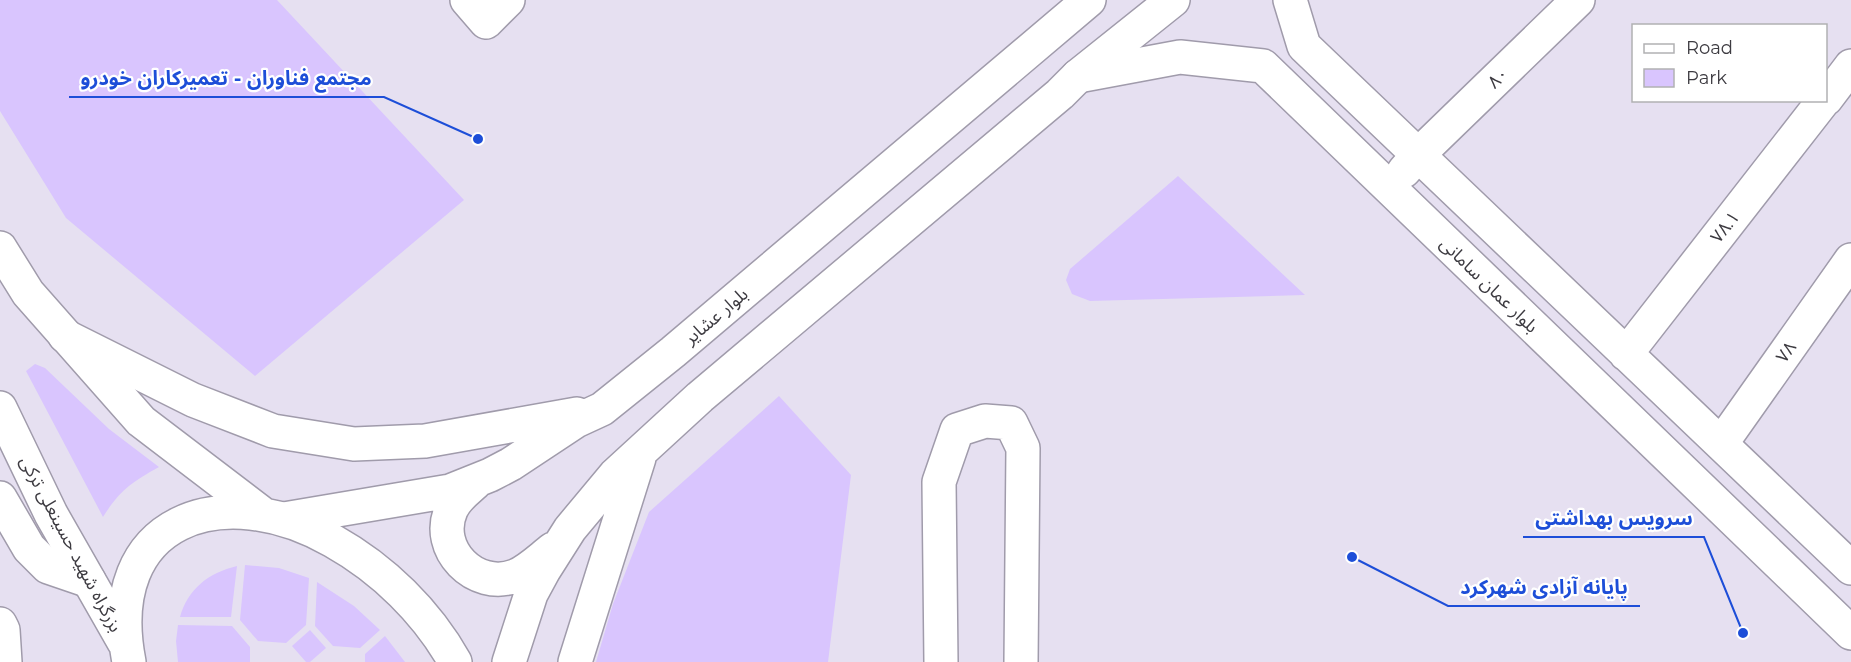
<svg xmlns="http://www.w3.org/2000/svg" width="1851" height="662" font-family="Montserrat,'Noto Sans Arabic',sans-serif">
	<style>
		.green { fill: #d9c5fe }
		.lines { fill: none; stroke-linecap: round; stroke-linejoin: round }
		.minor-casing { stroke: #a09bab; stroke-width: 36 }
		.major-casing { stroke: #a09bab; stroke-width: 36 }
		.highway-casing { stroke: #a09bab; stroke-width: 36 }
		.minor { stroke: #fff; stroke-width: 33 }
		.major { stroke: #fff; stroke-width: 33 }
		.highway { stroke: #fff; stroke-width: 33 }
		.labels { text-anchor: middle; stroke-width: 4.5; stroke-linejoin: round; paint-order: stroke }
		.street-label { font-size: 18px; fill: #3d3b41; stroke: #fff }
		.leader { fill: none; stroke: #1d4ed8; stroke-width: 2 }
		.callout-dot { fill: #1d4ed8; stroke: #fff; stroke-width: 2 }
		.callout-label { font-size: 20px; text-anchor: middle; font-weight: bold; fill: #1d4ed8; stroke: #fff; stroke-width: 4.5; stroke-linejoin: round; paint-order: stroke }
	</style>
	<rect width="100%" height="100%" fill="#e6e0f1"/>
	<path class="green" d="M 0,0 L 277,0 L 464,200 L 255,376 L 66,218 L 0,111 Z
		M 1178,176 L 1305,295 L 1090,301 L 1072,294 L 1066,280 L 1070,269 Z
		M 35,364 L 45,368 L 109,429 L 159,467 C 132,482 120,490 103,517 L 26,371 Z
		M 779,396 L 851,475 L 828,662 L 596,662 L 613,604 L 649,512 Z
		M 245,565 L 279,568 L 309,578 L 306,625 L 286,643 L 258,641 L 240,620 Z
		M 237,566 L 231,617 L 180,617 C 188,589 208,573 237,566 Z
		M 317,582 L 354,606 L 380,630 L 360,648 L 333,646 L 315,626 Z
		M 178,625 L 232,626 L 250,647 L 250,662 L 178,662 L 176,641 Z
		M 310,630 L 326,648 L 310,662 L 306,662 L 292,646 Z
		M 385,636 L 405,662 L 365,662 L 365,654 Z"/>
	<g class="lines">
		<g class="minor-casing">
			<path id="minor" d="M 467,0 L 486,22 L 508,0
				M 1290,0 L 1304,46 L 1851,568
				M 1078,76 L 1180,57 L 1263,66 L 1851,633
				M 1826,99 L 1851,66
				M 1404,171 L 1418,155 L 1578,0
				M 1626,354 L 1824,100
				M 1721,444 L 1851,260
				M 0,498 L 29,548 L 48,567 L 89,581
				M 0,624 L 3,630 L 5,662
				M 941,662 L 939,482 L 957,430 L 985,421 L 1011,423 L 1023,448 L 1021,662"/>
		</g>
		<g class="major-casing">
			<path id="major" d="M 65,336 L 193,400 L 273,431 L 354,444 L 425,441 L 577,414
				M 475,483 C 466,491 456,498 451,510 C 434,549 475,591 515,576 C 528,571 541,558 553,549
				M 284,519 L 450,491 L 490,475 L 511,464 L 576,421 L 602,409 L 673,352 L 1089,0
				M 509,662 L 531,594 L 544,570 L 570,529 L 615,475 L 700,397 L 1060,94 L 1078,76 L 1173,0
				M 575,662 L 639,458"/>
		</g>
		<g class="highway-casing">
			<path id="highway" d="M 0,248 L 28,293 L 141,421 L 263,514
				M 0,408 L 51,514 L 124,642
				M 129,662 C 101,518 223,478 333,541 C 383,569 427,612 455,662"/>
		</g>
		<use href="#minor" class="minor"/>
		<use href="#major" class="major"/>
		<use href="#highway" class="highway"/>
	</g>
	<g class="labels">
		<g class="street-label">
			<text transform="translate(1498 78) rotate(-44)" y="6">۸۰</text>
			<text transform="translate(1725 227) rotate(-52)" y="6">۷۸.۱</text>
			<text transform="translate(1489 285) rotate(44)" y="6">بلوار عمان سامانی</text>
			<text transform="translate(716 316) rotate(-40)" y="6">بلوار عشایر</text>
			<text transform="translate(1786 352) rotate(-55)" y="6">۷۸</text>
			<text transform="translate(71 544) rotate(62)" y="6">بزرگراه شهید حسینعلی ترکی</text>
		</g>
	</g>
	<path class="leader" d="M478 139L384 97H69M1743 633L1704 537H1523M1352 557L1448 606H1640"/>
	<g class="callout-dot">
		<circle cx="478" cy="139" r="6"/>
		<circle cx="1743" cy="633" r="6"/>
		<circle cx="1352" cy="557" r="6"/>
	</g>
	<g class="callout-label">
		<text x="226" y="85">مجتمع فناوران - تعمیرکاران خودرو</text>
		<text x="1614" y="525">سرویس بهداشتی</text>
		<text x="1544" y="594">پایانه آزادی شهرکرد</text>
	</g>
	<rect x="1632" y="24" width="195" height="78" fill="#ffffff" stroke="#b1b1b3" stroke-width="1.5"/>
	<rect x="1644" y="44" width="30" height="9" fill="#ffffff" stroke="#b1b1b3" stroke-width="1.5"/>
	<text x="1686" y="54" font-size="18" fill="#3d3b41">Road</text>
	<rect x="1644" y="69" width="30" height="18" fill="#d9c5fe" stroke="#b1b1b3" stroke-width="1.5"/>
	<text x="1686" y="84" font-size="18" fill="#3d3b41">Park</text>
</svg>
